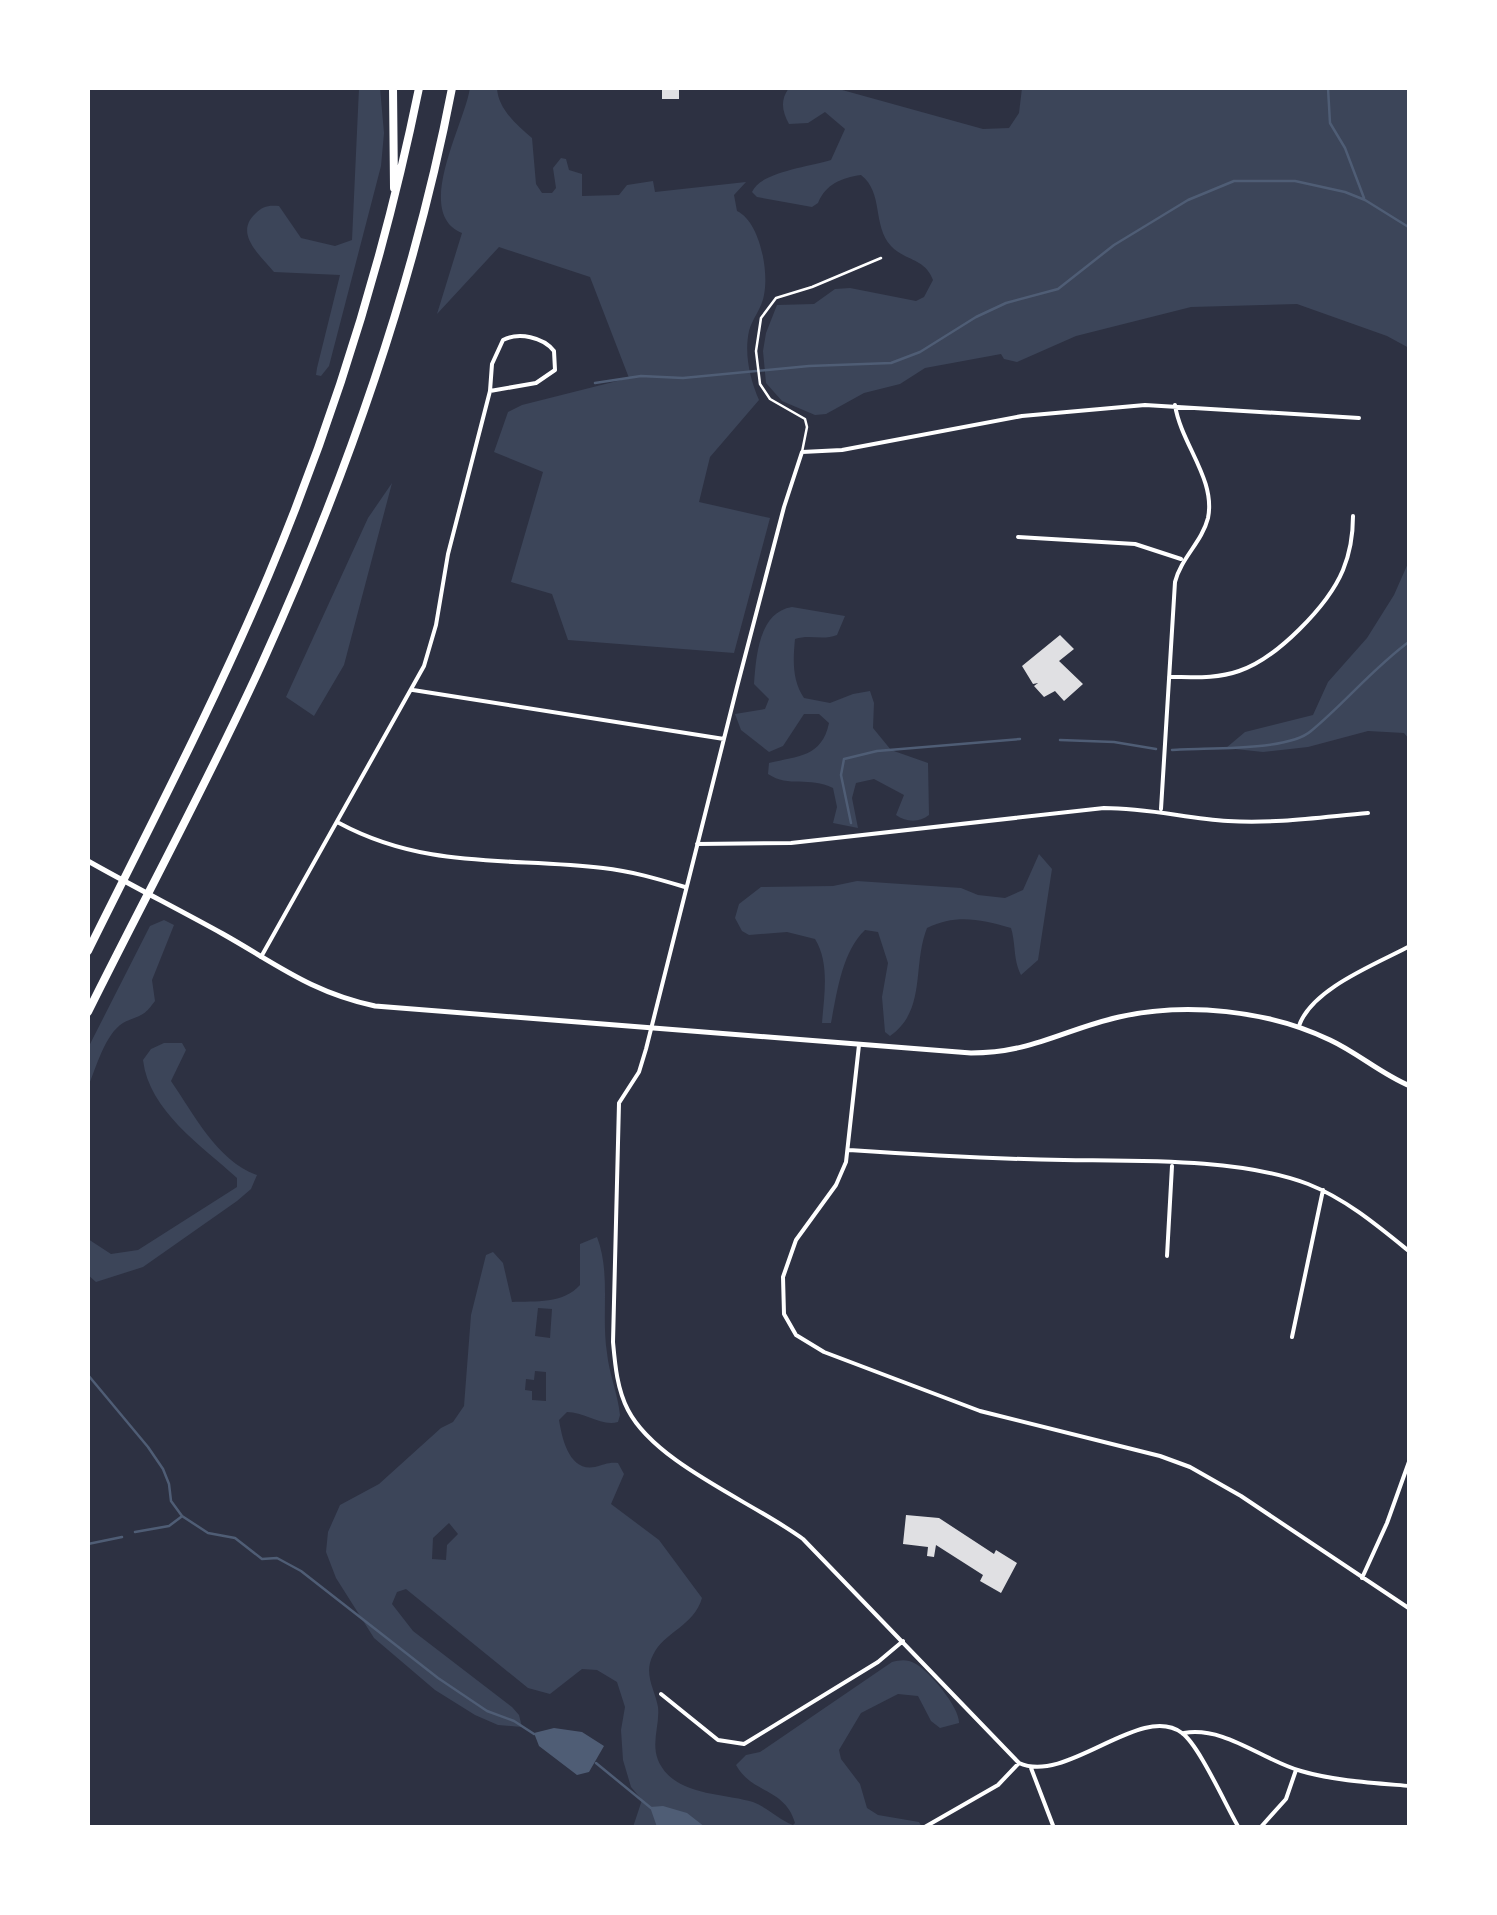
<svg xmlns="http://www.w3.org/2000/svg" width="1497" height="1915" font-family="Roboto,sans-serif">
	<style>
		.green { fill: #3c4559; fill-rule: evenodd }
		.water { fill: #4f5d75 }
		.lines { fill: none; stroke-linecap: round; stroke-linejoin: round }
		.stream { stroke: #4f5d75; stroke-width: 2.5 }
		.building { fill: #e0e0e3 }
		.service { stroke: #fff; stroke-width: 2.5 }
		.minor { stroke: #fff; stroke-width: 4 }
		.tertiary { stroke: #fff; stroke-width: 5 }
		.motorway { stroke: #fff; stroke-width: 8 }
	</style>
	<rect width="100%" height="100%" fill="#2d3142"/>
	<path class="green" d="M 359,88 L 380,88 L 384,133 L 381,166 L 329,366 L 321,376 L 316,375 L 317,368 L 340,275 L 274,272 C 260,255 234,234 255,214 C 263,206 268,205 279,206 L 301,238 L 335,246 L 352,240 Z
		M 470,88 L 497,88 C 498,109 517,125 532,138 L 536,184 L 542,193 L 552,193 L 556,188 L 553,168 L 561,158 L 566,159 L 569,170 L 582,174 L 582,196 L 619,195 L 627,185 L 653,181 L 655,192 L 746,182 L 734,195 L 737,211 C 760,222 769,271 764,295 C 762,308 752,319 749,331 C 744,354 750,379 759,400 L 710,457 L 699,502 L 770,518 L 734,653 L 568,640 L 552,594 L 511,582 L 543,472 L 494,452 L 508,412 L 522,405 L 629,378 L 590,277 L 499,247 L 437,314 L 462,233 C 413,213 464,126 470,88 Z
		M 789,88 L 835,88 L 983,129 L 1009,128 L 1019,113 L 1022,88 L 1409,88 L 1409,348 L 1387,336 L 1297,304 L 1191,307 L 1076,336 L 1017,362 L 1004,359 L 1001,354 L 925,368 L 900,384 L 864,393 L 826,414 L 815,415 L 782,401 L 766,383 L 763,351 L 766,333 L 777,305 L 814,304 L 835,289 L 850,288 L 916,301 L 924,297 L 933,280 C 925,258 905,261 891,246 C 872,225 884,193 861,175 C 841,178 826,184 818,203 L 812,207 L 757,197 L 752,192 C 760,172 809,167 831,160 L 845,129 L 825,112 L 808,123 L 789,124 C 782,111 780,100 789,88 Z
		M 392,483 L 344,665 L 314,716 L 286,697 L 368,518 Z
		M 1409,561 L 1409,739 L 1404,733 L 1368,731 L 1308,747 L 1263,752 L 1226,748 L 1245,732 L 1313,715 L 1328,682 L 1367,638 L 1394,595 Z
		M 792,607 L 845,616 L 837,635 C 822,641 811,634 795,639 C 793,660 792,680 804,698 L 830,703 L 853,694 L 870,691 L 874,703 L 873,728 L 891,750 L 928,763 L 929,815 C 919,823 906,822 896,815 L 904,795 L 874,779 L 856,783 L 852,798 L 858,828 L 833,823 L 837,807 L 833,788 C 809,776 789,788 768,774 L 769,763 C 798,756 822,757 829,723 L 819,714 L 804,714 L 783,746 L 769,752 L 741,730 L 735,714 L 765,709 L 769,699 L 754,684 C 756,656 759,612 792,607 Z
		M 1039,854 L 1052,869 L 1038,960 L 1021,975 C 1013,960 1016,944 1011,928 C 980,919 956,914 927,928 C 912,966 927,1010 890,1036 L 885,1032 L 882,997 L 888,963 L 878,932 L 865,930 C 842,952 837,992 831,1023 L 822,1023 C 824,996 830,963 815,939 L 787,932 L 749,935 L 742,931 L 735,918 L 739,904 L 761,887 L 833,886 L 857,881 L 961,888 L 978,895 L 1005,898 L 1023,890 Z
		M 164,920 L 174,925 L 152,980 L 155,1001 C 142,1019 140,1014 123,1023 C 105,1034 96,1068 88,1087 L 88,1048 L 150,926 Z
		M 164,1043 L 182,1043 L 186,1050 L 171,1081 C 193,1113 218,1162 257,1175 L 251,1189 L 237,1201 L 143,1267 L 96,1282 L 88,1275 L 88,1239 L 111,1254 L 138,1250 L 237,1187 L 237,1178 C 202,1146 149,1111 143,1060 L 151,1049 Z
		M 597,1237 C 611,1273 601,1315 607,1353 C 609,1374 618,1394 620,1415 L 618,1422 C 602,1427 585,1412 567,1412 L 559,1420 C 562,1438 569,1472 595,1467 C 604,1465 608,1462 618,1463 L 624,1474 L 611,1504 L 659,1540 L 702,1598 C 694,1626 664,1632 653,1655 C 643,1674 655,1689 658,1707 C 660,1725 651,1742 658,1760 C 673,1796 723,1793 753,1802 C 768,1808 778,1819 793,1825 L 795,1823 C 785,1788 752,1794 736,1765 L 746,1755 L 760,1752 L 892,1662 C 901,1660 907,1659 916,1664 C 930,1672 960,1708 959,1723 L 940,1728 L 931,1721 L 918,1696 L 898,1694 L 861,1713 L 839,1750 L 841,1759 L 860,1784 L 867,1808 L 878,1815 L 919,1822 L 922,1827 L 633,1827 L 642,1800 L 631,1787 L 623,1760 L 621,1730 L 625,1707 L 617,1682 L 597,1670 L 582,1669 L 550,1694 L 528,1688 L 406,1589 L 397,1592 L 392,1604 L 413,1631 L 512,1707 L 519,1715 L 522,1727 L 498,1725 L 475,1715 L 435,1690 L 374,1638 L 336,1578 L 326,1552 L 328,1532 L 340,1505 L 379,1484 L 441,1428 L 453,1422 L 464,1406 L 471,1315 L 486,1255 L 493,1252 L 503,1263 L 512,1302 C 536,1301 563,1304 580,1285 L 580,1244 ZM 538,1308 L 552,1309 L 550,1338 L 535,1336 ZM 535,1371 L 546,1372 L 546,1401 L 532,1400 L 532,1391 L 525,1390 L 526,1379 L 534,1380 ZM 449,1523 L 458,1534 L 447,1545 L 446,1560 L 432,1559 L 433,1538 Z"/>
	<path class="water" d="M 554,1728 L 582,1732 L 604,1746 L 589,1772 L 577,1775 L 539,1746 L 534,1733 Z
		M 663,1806 L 687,1813 L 705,1827 L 657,1827 L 650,1807 Z"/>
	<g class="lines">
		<path class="stream" d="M 1328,88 L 1330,123 L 1345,148 L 1364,198
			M 595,383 L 641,376 L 683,378 L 809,366 L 891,363 L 920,352 L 976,317 L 1006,303 L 1058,289 L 1114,245 L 1188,200 L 1234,181 L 1295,181 L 1345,192 L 1365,200 L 1410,228
			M 1060,740 L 1114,742 L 1156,749
			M 1172,750 C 1203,747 1287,752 1311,731 C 1345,703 1373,668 1410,641
			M 851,823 L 841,775 L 844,759 L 877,751 L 1020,739
			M 88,1375 L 148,1447 L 163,1469 L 169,1484 L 171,1501 L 182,1516 L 208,1533 L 235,1538 L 262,1559 L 277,1558 L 301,1571 L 438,1678 L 487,1711 L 514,1721 L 534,1734
			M 135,1532 L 169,1526 L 181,1517
			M 88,1544 L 122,1537
			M 596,1763 L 651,1808"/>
	</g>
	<path class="building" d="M 662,88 L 679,88 L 679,99 L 662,99 Z
		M 1060,635 L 1074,649 L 1059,661 L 1083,684 L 1064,701 L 1055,691 L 1044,697 L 1034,686 L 1038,683 L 1033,684 L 1022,666 Z
		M 906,1515 L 939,1518 L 994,1554 L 996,1550 L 1017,1563 L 1001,1593 L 980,1581 L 983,1575 L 936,1545 L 934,1557 L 927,1556 L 928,1547 L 903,1544 Z"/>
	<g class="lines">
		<path class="service" d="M 802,452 L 807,427 L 805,419 L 770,399 L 760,384 L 756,351 L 761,318 L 776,298 L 812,287 L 881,258"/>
		<path class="minor" d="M 1018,537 L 1135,544 L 1181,559
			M 1169,677 C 1193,677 1216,679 1239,671 C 1276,659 1328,606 1343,570 C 1350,553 1353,535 1353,516
			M 413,690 L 724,739
			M 1161,809 L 1175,582 C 1181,558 1202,542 1208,518 C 1216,479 1181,444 1175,405
			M 339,823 C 426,870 509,857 603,868 C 631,871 658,879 685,887
			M 697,844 L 791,843 L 1104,808 C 1147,808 1186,818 1228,821 C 1275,824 1322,817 1368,813
			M 261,957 L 424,666 L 436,625 L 448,554 L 490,391 L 536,383 L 555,370 L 554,351 C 543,337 519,332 503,340 L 492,364 L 490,391
			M 1299,1026 C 1311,989 1376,964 1410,946
			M 859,1045 L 846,1162 L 836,1185 L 796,1240 L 783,1277 L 784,1314 L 796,1335 L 824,1352 L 980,1411 L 1160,1456 L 1190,1467 L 1241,1496 L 1410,1609
			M 849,1150 C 921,1155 992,1159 1064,1160 C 1137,1161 1240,1158 1308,1184 C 1346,1199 1378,1226 1410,1252
			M 1167,1256 L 1172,1166
			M 1292,1337 L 1323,1190
			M 1362,1578 L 1387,1523 L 1410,1459
			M 661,1694 L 718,1740 L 744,1744 L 878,1662 L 903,1641
			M 1184,1733 C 1225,1726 1262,1760 1301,1771 C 1335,1781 1374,1783 1410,1786
			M 1031,1768 L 1054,1828
			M 923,1828 L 998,1785 L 1019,1763
			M 1239,1828 C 1226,1806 1199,1745 1182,1733 C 1141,1702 1067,1785 1019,1763 L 803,1539 C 753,1502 656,1464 628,1410 C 617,1389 615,1364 613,1342 L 619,1103 L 639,1072 L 646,1049 L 737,687 L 784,507 L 802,452 L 842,450 L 1022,416 L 1145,405 L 1359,418
			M 1260,1828 L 1286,1799 L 1296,1770"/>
		<path class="tertiary" d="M 88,861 C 132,886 178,909 223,934 C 278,965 311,992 375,1006 L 971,1053 C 1032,1053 1065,1029 1119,1017 C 1186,1002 1268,1010 1330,1040 C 1358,1053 1381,1074 1410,1086"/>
		<path class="motorway" d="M 393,88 L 394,188
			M 88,951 C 150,826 215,702 269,574 C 335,417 385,254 419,88
			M 88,1012 C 146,895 209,780 263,661 C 346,478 414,285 452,88"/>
	</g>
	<rect width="1497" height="1915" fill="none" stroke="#ffffff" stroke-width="180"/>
</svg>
